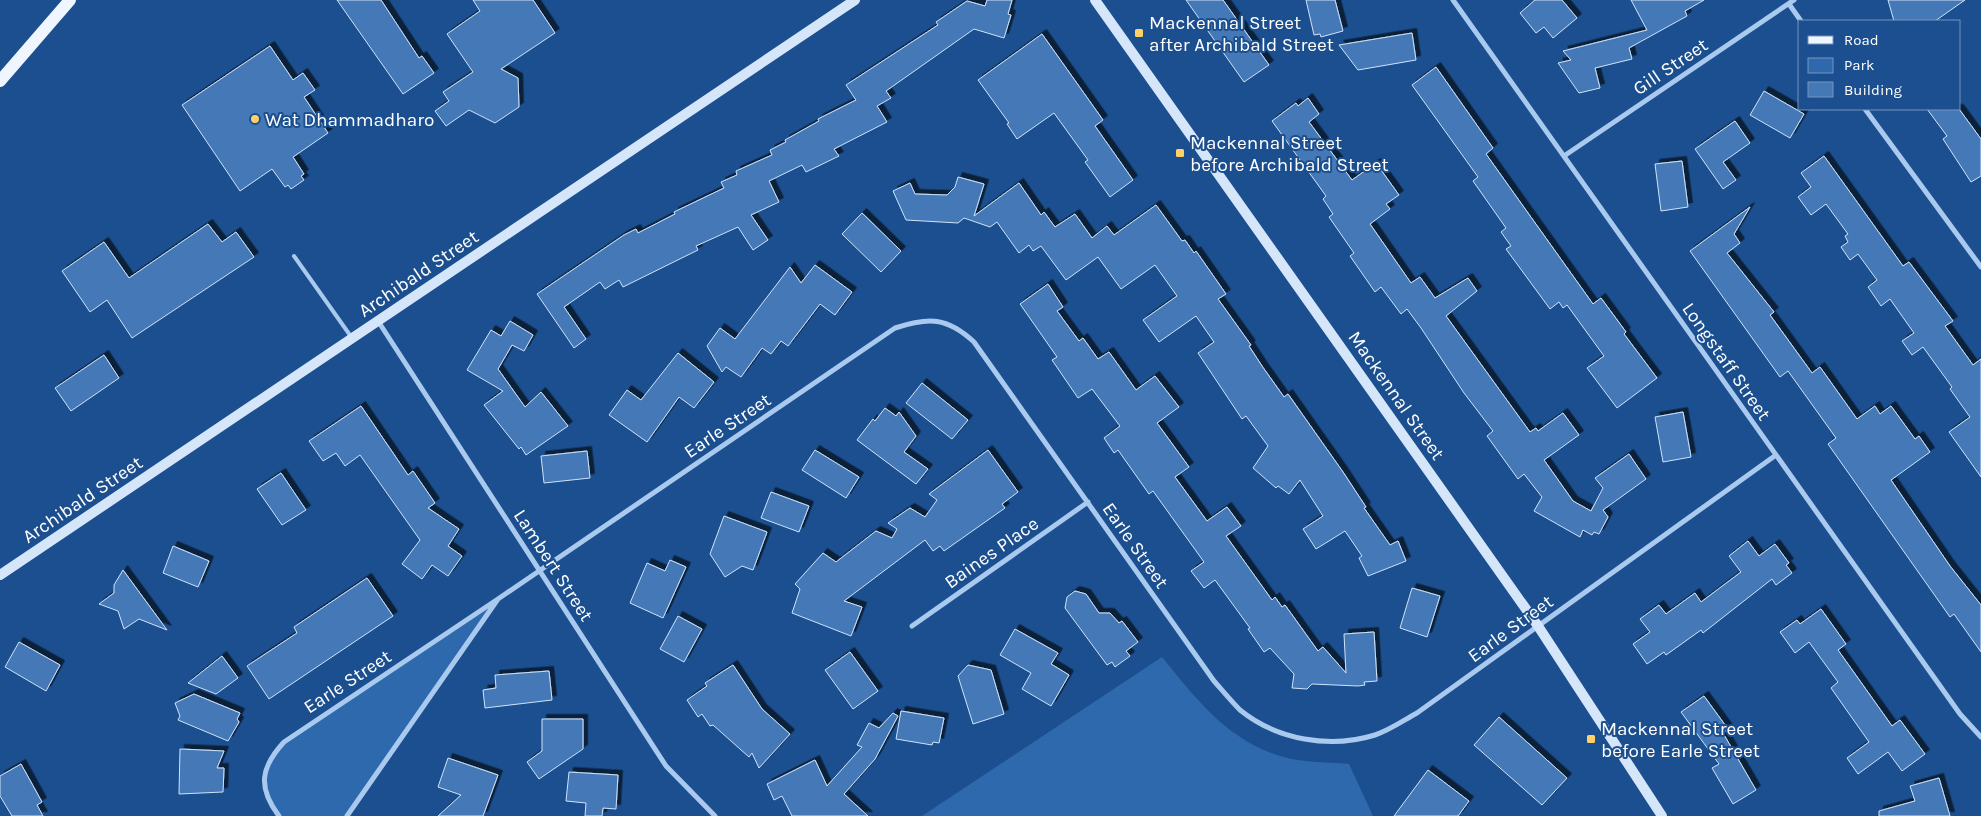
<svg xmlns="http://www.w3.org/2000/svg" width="1981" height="816" font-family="Karla,sans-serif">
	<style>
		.green { fill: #2e69ad }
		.building { fill: #4478b7; stroke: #cfe3fa; filter: url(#shadow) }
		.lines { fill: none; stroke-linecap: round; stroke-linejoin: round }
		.lane { stroke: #a9c9ee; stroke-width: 4 }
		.street { stroke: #a9c9ee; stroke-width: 5 }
		.secondary { stroke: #d6e6fa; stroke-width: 10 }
		.primary { stroke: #f0f6ff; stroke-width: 12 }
		.poi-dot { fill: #ffd166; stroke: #1b4f8f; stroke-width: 2 }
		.labels { text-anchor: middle; stroke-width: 4; stroke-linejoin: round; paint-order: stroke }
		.poi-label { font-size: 19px; fill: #fff; stroke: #1b4f8f; text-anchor: start }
		.street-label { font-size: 19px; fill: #fff; stroke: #1b4f8f }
	</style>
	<defs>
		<filter id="shadow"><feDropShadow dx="4.5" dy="-4.5" stdDeviation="0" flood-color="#0009"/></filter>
	</defs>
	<rect width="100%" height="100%" fill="#1b4f8f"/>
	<path class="green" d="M 498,599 L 347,816 L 279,816 L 271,806 L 264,773 L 284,742 Z
		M 1162,657 C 1197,700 1229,742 1284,757 C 1304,763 1328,762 1349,764 L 1373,816 L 922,816 Z"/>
	<path class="building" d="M 337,0 L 381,0 L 419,58 L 422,56 L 434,73 L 403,94 Z
		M 473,0 L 533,0 L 555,33 L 501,69 L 518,78 L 519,107 L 495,123 L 469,110 L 446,126 L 435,111 L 449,101 L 443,92 L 473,72 L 447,34 L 480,11 Z
		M 987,0 L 1012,0 L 1008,14 L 1011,15 L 1004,38 L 974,29 L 886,91 L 891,98 L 877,106 L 887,122 L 834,149 L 839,156 L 806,172 L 802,165 L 769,181 L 779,202 L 751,215 L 768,240 L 753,250 L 738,227 L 696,246 L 698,250 L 623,287 L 619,280 L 605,289 L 600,282 L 564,307 L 586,339 L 574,348 L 537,294 L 624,235 L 636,229 L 638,233 L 675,214 L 674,212 L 724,188 L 721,182 L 737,175 L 736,171 L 772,155 L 770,150 L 786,142 L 785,140 L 819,121 L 818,119 L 856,100 L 846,85 L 938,25 L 936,22 L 967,1 L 985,6 Z
		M 1186,0 L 1223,0 L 1269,65 L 1244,82 Z
		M 1306,0 L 1335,0 L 1343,31 L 1321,37 L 1320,34 L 1314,35 Z
		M 1535,0 L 1562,0 L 1577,18 L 1553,38 L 1544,27 L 1536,33 L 1520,13 Z
		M 1631,0 L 1704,0 L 1685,11 L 1687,16 L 1629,48 L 1632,59 L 1595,68 L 1600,88 L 1579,93 L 1558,63 L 1571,60 L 1563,51 L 1647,30 Z
		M 1888,0 L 1965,0 L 1935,21 L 1894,21 Z
		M 1412,33 L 1416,60 L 1358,70 L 1339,45 Z
		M 1042,34 L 1103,120 L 1095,126 L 1133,180 L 1110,197 L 1085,162 L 1088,160 L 1054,113 L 1017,139 L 1007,124 L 1009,123 L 978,80 Z
		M 270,46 L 293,80 L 303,73 L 315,90 L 304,97 L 328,133 L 293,157 L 304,174 L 301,176 L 304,180 L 291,189 L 288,185 L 285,187 L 272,169 L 240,191 L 182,105 Z
		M 1436,67 L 1493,148 L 1486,154 L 1528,213 L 1593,304 L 1601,298 L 1626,332 L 1624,334 L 1657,378 L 1617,408 L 1587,368 L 1604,356 L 1567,305 L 1563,308 L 1559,302 L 1550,309 L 1506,249 L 1511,246 L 1501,232 L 1506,228 L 1473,181 L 1478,177 L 1412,85 Z
		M 1764,91 L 1804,114 L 1790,138 L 1750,115 Z
		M 1308,98 L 1319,114 L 1309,122 L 1352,180 L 1376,163 L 1399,195 L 1386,204 L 1390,209 L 1370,224 L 1411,283 L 1420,277 L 1435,298 L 1468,278 L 1477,291 L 1446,316 L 1530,432 L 1536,428 L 1538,431 L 1563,413 L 1579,435 L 1544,460 L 1573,501 L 1591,511 L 1603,488 L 1595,478 L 1629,454 L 1646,479 L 1603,510 L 1608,517 L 1599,534 L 1594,532 L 1592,535 L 1583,530 L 1580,537 L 1534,511 L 1542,497 L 1524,474 L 1518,479 L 1487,436 L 1493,431 L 1464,393 L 1421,328 L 1407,309 L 1401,314 L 1381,287 L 1375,292 L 1350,256 L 1354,253 L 1329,217 L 1333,214 L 1323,199 L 1326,196 L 1272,121 L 1296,103 L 1298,106 Z
		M 1927,109 L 1959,109 L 1981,139 L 1981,176 L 1971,182 L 1943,139 L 1947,136 Z
		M 1735,121 L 1750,143 L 1723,162 L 1736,180 L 1723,189 L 1695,149 Z
		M 1824,156 L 1903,266 L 1909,262 L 1953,321 L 1945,326 L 1973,365 L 1981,359 L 1981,477 L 1949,432 L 1970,417 L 1950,389 L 1952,387 L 1923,347 L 1912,355 L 1902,341 L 1914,333 L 1890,299 L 1881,306 L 1868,287 L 1877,280 L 1858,254 L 1850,260 L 1841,247 L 1848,242 L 1845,236 L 1848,234 L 1826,204 L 1811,215 L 1798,197 L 1811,187 L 1801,173 Z
		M 1682,161 L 1688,207 L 1661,211 L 1655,164 Z
		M 958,177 L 984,184 L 974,216 L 1019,183 L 1041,215 L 1044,212 L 1055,227 L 1075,214 L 1092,238 L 1107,226 L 1114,235 L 1156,205 L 1182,241 L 1185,240 L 1194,253 L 1196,251 L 1226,294 L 1218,299 L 1251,345 L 1249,346 L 1262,366 L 1284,397 L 1288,394 L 1343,472 L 1366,507 L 1364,508 L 1390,545 L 1398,541 L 1406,561 L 1368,576 L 1359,558 L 1362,556 L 1345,531 L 1316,549 L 1303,529 L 1323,516 L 1300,480 L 1289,494 L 1278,486 L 1276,488 L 1253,468 L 1268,446 L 1246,416 L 1242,419 L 1198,353 L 1214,342 L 1196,316 L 1159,342 L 1143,320 L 1177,296 L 1155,265 L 1121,289 L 1098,257 L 1066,280 L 1041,246 L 1033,251 L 1029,245 L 1019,253 L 997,222 L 990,227 L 964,218 L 958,223 L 906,220 L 893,191 L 910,183 L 915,194 L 947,195 L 955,187 Z
		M 1750,207 L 1734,234 L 1740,243 L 1727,253 L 1774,312 L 1770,315 L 1812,373 L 1820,367 L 1857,419 L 1875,406 L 1880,414 L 1891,406 L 1915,439 L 1919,436 L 1930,452 L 1891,480 L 1950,566 L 1981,605 L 1981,652 L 1954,614 L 1950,617 L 1828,444 L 1836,438 L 1788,371 L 1780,377 L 1690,251 Z
		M 862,213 L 901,251 L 881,272 L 842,234 Z
		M 208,224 L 222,242 L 236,232 L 254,257 L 132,338 L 107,300 L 90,312 L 62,271 L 104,242 L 129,278 Z
		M 815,265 L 852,292 L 835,315 L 820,304 L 788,346 L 781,341 L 771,354 L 762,348 L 741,377 L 726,367 L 722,372 L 707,346 L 720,328 L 735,339 L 790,267 L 801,283 Z
		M 1048,284 L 1063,307 L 1057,311 L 1079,341 L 1083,338 L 1098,359 L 1109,352 L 1136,390 L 1155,376 L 1179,407 L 1157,423 L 1189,467 L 1175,477 L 1207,521 L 1227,507 L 1241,526 L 1226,536 L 1272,600 L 1275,597 L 1282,607 L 1285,605 L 1318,651 L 1323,647 L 1346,673 L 1344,634 L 1374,632 L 1377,681 L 1364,682 L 1365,685 L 1358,686 L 1312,684 L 1307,689 L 1292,688 L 1294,674 L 1270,648 L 1264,652 L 1248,629 L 1250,628 L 1215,580 L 1204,588 L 1191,571 L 1204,562 L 1153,491 L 1149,494 L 1118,450 L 1114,453 L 1104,438 L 1120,426 L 1092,389 L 1078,398 L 1052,360 L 1057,357 L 1020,304 Z
		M 510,321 L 533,335 L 524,351 L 512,345 L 498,369 L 525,407 L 541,392 L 568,426 L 526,455 L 521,447 L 519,449 L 484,405 L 503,391 L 467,370 L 491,330 L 501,336 Z
		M 678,353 L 714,382 L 694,408 L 679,397 L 647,442 L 609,415 L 627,390 L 641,400 Z
		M 104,355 L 119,378 L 71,411 L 55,388 Z
		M 922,383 L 968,420 L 952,439 L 906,403 Z
		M 361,406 L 408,475 L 413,471 L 435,503 L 428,508 L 459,529 L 448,546 L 462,556 L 448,576 L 432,565 L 422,579 L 402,564 L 420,540 L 360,455 L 345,466 L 336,453 L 323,461 L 309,441 Z
		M 885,408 L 896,416 L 899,412 L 916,436 L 904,452 L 928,469 L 916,484 L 857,440 L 873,419 L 875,421 Z
		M 1683,412 L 1691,457 L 1663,462 L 1655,417 Z
		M 815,450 L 859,477 L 846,498 L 802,470 Z
		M 988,450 L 1018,492 L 1002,504 L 1005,508 L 944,551 L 940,546 L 933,551 L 925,540 L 844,601 L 862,607 L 851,636 L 792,613 L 800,589 L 795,584 L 823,553 L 836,562 L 876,531 L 892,538 L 897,529 L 888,523 L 910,508 L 925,517 L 937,500 L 929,494 Z
		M 587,451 L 590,478 L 544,483 L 541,456 Z
		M 281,473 L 306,510 L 282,525 L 257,489 Z
		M 771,492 L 809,506 L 799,532 L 761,518 Z
		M 724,516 L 767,532 L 753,570 L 742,566 L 725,577 L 710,554 Z
		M 1748,541 L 1759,556 L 1775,544 L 1789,563 L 1786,565 L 1792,573 L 1776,585 L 1772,579 L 1703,633 L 1701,630 L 1666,655 L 1664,652 L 1647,664 L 1633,644 L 1650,632 L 1640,619 L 1659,605 L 1666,614 L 1695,593 L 1701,602 L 1741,572 L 1729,556 Z
		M 173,546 L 209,561 L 198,587 L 163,573 Z
		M 670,560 L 686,567 L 663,618 L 630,603 L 647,563 L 665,571 Z
		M 123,570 L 167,630 L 139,619 L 124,629 L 118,611 L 99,604 L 114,593 L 114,585 Z
		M 367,578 L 393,616 L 269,699 L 247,666 L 297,633 L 294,627 Z
		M 1412,588 L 1440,596 L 1427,637 L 1400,628 Z
		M 1075,591 L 1086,594 L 1099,613 L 1110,613 L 1119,623 L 1122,621 L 1138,642 L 1126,651 L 1130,656 L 1115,667 L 1112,662 L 1107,665 L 1065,608 L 1067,597 Z
		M 1821,609 L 1846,644 L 1838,650 L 1892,726 L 1900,720 L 1925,754 L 1902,771 L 1888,752 L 1858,774 L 1847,758 L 1869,742 L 1831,688 L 1838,682 L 1809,642 L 1795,653 L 1780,632 L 1797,620 L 1800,624 Z
		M 678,616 L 702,629 L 684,662 L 660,649 Z
		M 1015,629 L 1058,653 L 1051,664 L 1069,675 L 1051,706 L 1022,689 L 1031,673 L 1000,655 Z
		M 19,642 L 60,665 L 46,691 L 5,667 Z
		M 850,652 L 878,691 L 853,709 L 825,670 Z
		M 222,656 L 238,678 L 216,694 L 188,683 Z
		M 733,665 L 762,709 L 790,734 L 759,768 L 752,753 L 749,757 L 713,725 L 710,726 L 702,714 L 698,717 L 687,700 L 707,686 L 705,683 Z
		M 968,665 L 991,670 L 1004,714 L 973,724 L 958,676 Z
		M 549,671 L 552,700 L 485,708 L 483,690 L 496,688 L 495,675 Z
		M 194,694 L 240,713 L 237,719 L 239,722 L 228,741 L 178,720 L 180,716 L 175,703 Z
		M 1704,696 L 1728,729 L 1723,733 L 1756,790 L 1733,804 L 1712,768 L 1719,764 L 1681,712 Z
		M 901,711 L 944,718 L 939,743 L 933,742 L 932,745 L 896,739 Z
		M 893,713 L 898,716 L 875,759 L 844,794 L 868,816 L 792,816 L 782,796 L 774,800 L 767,784 L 815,760 L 827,786 L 862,747 L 857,745 L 869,723 L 879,728 Z
		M 1499,717 L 1567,778 L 1542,805 L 1474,745 Z
		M 542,719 L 583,719 L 583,749 L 539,779 L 527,762 L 542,751 Z
		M 180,749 L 224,751 L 217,768 L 224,768 L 223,792 L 179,794 Z
		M 448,758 L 498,775 L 483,816 L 438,816 L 461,795 L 438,787 Z
		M 21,764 L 42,802 L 37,805 L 43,816 L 12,816 L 0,796 L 0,776 Z
		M 1428,770 L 1469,801 L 1458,816 L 1394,816 Z
		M 569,772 L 618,775 L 616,809 L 603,808 L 602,816 L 585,816 L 586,803 L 566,801 Z
		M 1939,778 L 1950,816 L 1879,816 L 1879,811 L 1915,801 L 1910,786 Z"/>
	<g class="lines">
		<path class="lane" d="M 294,256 L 352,338"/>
		<path class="street" d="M 1453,0 L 1960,714 L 1981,737
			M 1789,4 L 1801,21
			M 1865,109 L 1981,267
			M 1564,156 L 1794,0
			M 378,321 L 666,766 L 715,816
			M 498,599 L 895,328 C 929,317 947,317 974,342 L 1214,681 C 1222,690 1231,701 1240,710 C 1277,740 1330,749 1375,735 C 1390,730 1404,720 1417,713 L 1776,455
			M 912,626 L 1088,502
			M 279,816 C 257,787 261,767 284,742 L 498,599 L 347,816"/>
		<path class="secondary" d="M 1095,0 L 1538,626 L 1662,816
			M 0,575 L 855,0"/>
		<path class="primary" d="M 0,81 L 70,0"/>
	</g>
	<g class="poi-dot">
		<rect x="1134" y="28" width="10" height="10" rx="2.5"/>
		<circle cx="255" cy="119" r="5"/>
		<rect x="1175" y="148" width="10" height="10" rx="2.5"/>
		<rect x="1586" y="734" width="10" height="10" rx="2.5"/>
	</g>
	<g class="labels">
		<g class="poi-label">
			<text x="1149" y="29">Mackennal Street<tspan x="1149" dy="22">after Archibald Street</tspan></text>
			<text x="265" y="126">Wat Dhammadharo</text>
			<text x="1190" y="149">Mackennal Street<tspan x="1190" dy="22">before Archibald Street</tspan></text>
			<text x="1601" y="735">Mackennal Street<tspan x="1601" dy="22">before Earle Street</tspan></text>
		</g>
		<g class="street-label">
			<text transform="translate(1670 66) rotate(-34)" y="7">Gill Street</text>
			<text transform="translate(418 273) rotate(-34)" y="7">Archibald Street</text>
			<text transform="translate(1727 361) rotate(55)" y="7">Longstaff Street</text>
			<text transform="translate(1397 395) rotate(55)" y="7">Mackennal Street</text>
			<text transform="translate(727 425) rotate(-34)" y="7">Earle Street</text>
			<text transform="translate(82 499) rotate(-34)" y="7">Archibald Street</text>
			<text transform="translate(1136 545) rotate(55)" y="7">Earle Street</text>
			<text transform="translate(991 552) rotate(-35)" y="7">Baines Place</text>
			<text transform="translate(554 565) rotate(57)" y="7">Lambert Street</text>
			<text transform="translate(1510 628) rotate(-36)" y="7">Earle Street</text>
			<text transform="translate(347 681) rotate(-33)" y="7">Earle Street</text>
		</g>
	</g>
	<rect x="1798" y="20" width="162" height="90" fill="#1b4f8f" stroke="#7695bc"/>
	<rect x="1808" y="36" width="25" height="8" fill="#f0f6ff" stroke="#7695bc"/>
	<text x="1844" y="45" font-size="15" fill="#ffffff">Road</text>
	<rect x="1808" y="58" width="25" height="15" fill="#2e69ad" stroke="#7695bc"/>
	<text x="1844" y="70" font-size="15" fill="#ffffff">Park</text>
	<rect x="1808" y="82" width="25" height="15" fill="#4478b7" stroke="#7695bc"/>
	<text x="1844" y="95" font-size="15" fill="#ffffff">Building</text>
</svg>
